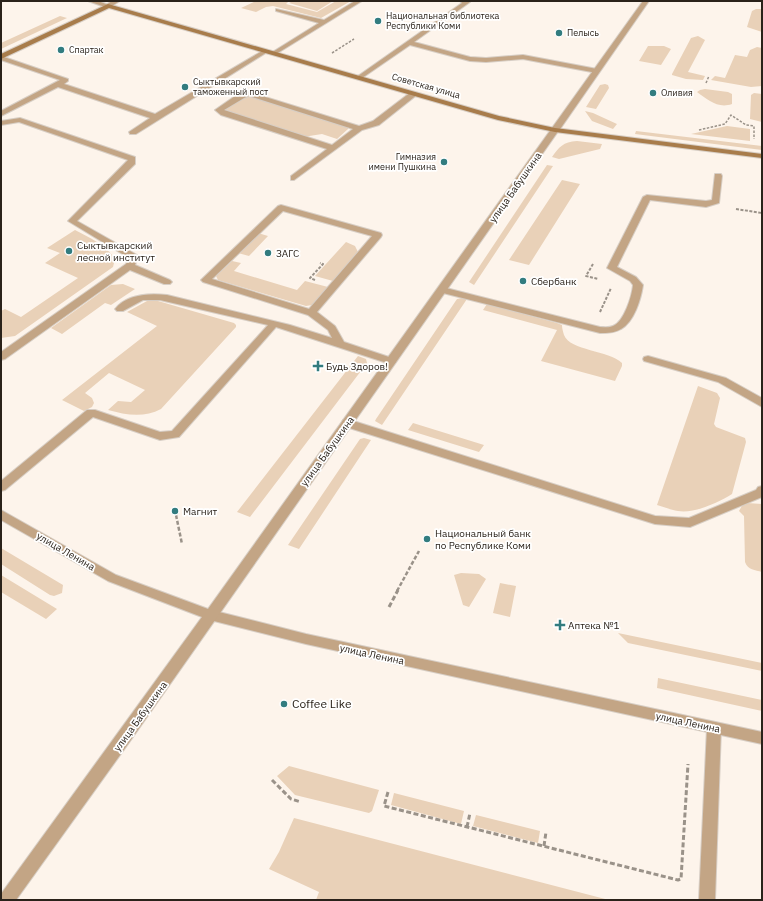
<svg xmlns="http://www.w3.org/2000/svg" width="763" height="901" font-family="'IBM Plex Sans',sans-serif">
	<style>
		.green { fill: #e9d1b8 }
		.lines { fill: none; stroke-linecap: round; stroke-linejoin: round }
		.service-casing { stroke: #d7cec5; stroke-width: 2 }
		.minor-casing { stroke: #d7cec5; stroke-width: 2 }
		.tertiary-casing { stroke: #d7cec5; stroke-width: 2 }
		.secondary-casing { stroke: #d7cec5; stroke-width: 2 }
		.path-far3 { stroke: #9a9289; stroke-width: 1.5; stroke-dasharray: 2.5 1.5; stroke-linecap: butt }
		.path-far2 { stroke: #9a9289; stroke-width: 2; stroke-dasharray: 3 1.5; stroke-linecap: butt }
		.path-far1 { stroke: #9a9289; stroke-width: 2.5; stroke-dasharray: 4 2; stroke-linecap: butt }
		.path { stroke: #9a9289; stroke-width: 3; stroke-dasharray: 5 2.5; stroke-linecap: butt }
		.service { fill: #c3a585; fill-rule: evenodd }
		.minor { fill: #c3a585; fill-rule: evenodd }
		.tertiary { fill: #c3a585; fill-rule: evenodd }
		.secondary { fill: #a87c4b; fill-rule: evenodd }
		.poi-dot { fill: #327c7f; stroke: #fff; stroke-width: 1.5 }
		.labels { text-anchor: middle; stroke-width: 3.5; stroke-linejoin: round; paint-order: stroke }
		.far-poi-label { font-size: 9px; fill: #2a221a; stroke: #fff; text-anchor: start }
		.far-street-label { font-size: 9px; fill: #2a221a; stroke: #fff }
		.street-label { font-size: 10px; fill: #2a221a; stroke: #fff }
		.poi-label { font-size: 10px; fill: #2a221a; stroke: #fff; text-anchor: start }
		.near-poi-label { font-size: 12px; fill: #2a221a; stroke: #fff; text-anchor: start }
	</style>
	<rect width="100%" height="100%" fill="#fdf4eb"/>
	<path class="green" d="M 256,1 L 289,1 L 286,4 L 317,12 L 336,1 L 351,1 L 321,18 L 273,6 L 266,7 L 256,12 L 241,8 Z
		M 293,1 L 333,1 L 317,11 L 289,3 Z
		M 756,9 L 762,9 L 762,32 L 747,27 L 752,11 Z
		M 60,16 L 67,18 L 1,49 L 1,43 Z
		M 698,36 L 705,40 L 688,72 L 705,76 L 703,80 L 686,79 L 672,75 L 672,74 L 691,38 Z
		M 648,46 L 664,46 L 671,49 L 661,65 L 639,61 Z
		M 757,47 L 762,48 L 762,86 L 751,87 L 711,80 L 715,76 L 725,78 L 735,55 L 747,57 L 750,50 Z
		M 605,84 L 608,85 L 609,88 L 596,109 L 586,107 L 600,85 Z
		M 705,89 L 728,92 L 732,94 L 732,104 C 718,109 708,100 697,92 L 700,90 Z
		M 754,93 L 762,94 L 762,122 L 750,119 L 751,95 Z
		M 249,95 L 348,127 L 348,129 L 337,139 L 322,134 L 303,137 L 224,110 Z
		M 585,111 L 593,113 L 617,124 L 613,129 L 592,121 Z
		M 727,126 L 750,129 L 750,141 L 691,134 Z
		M 636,131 L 762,146 L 762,150 L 635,134 Z
		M 577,141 L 602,144 L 600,149 L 559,159 L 552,157 C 559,147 563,142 577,141 Z
		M 547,165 L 553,166 L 474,285 L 469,282 Z
		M 562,180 L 580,184 L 529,265 L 509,260 Z
		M 75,230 C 90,238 106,245 115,259 L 113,267 L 15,336 L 1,338 L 1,311 L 5,309 L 21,317 L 78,278 L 45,263 L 60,253 L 47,248 Z
		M 258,233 L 268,236 L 249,256 L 238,253 Z
		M 346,242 L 355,246 L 358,252 L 333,281 L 315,276 Z
		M 232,261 L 241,263 L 234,271 L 297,290 L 305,281 L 328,287 L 312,305 L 306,306 L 218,280 L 216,276 Z
		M 123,284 L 135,289 L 111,305 L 105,303 L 62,334 L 51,328 L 111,285 Z
		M 462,298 L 467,299 L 382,425 L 375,421 L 376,419 L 457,299 Z
		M 147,301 L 158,301 L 234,323 L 236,325 L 236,327 L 161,409 C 144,418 126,415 108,410 L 118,401 L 131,402 L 145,390 L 109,373 L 85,393 L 92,398 L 94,403 L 92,407 L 84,411 L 62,400 L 157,326 L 127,312 Z
		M 487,304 L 557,323 L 562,325 C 562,328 563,332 564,335 C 570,351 609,350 622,363 L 622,366 L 615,381 L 541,361 L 557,330 L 483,310 Z
		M 358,356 L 366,359 L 367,363 L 250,517 L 237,512 Z
		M 698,386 L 717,393 L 720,398 L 714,424 L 716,427 L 745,438 L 746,442 L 732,494 C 719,502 694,514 678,511 C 671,510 664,507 657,505 Z
		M 413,423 L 484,445 L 479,452 L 408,430 Z
		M 364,438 L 371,440 L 299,549 L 288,545 L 360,439 Z
		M 747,503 L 762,504 L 762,572 C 755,570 748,570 745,562 L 744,516 L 739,511 L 743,504 Z
		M 1,548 L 63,585 L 62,593 L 54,596 L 50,595 L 1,564 Z
		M 461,573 L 479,574 L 486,579 L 469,607 L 463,605 L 454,575 Z
		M 1,575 L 57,609 L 46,619 L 1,592 Z
		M 500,583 L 516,586 L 510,617 L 493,613 Z
		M 618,633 L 762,663 L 762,671 L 628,643 Z
		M 658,678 L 762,700 L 762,711 L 657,688 Z
		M 289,766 L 379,790 L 372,811 L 369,813 L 295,795 L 277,776 Z
		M 394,793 L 464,811 L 461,824 L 391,805 Z
		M 476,815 L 540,831 L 538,843 L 473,826 Z
		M 294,818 L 609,900 L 316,900 L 319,892 L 269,869 L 279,852 Z"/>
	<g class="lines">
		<g class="service-casing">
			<path id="service" d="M 355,1 L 362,1 L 276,54 L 271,53 L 319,23 L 276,11 L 276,9 L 324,20 Z
				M 460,1 L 470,2 L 414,42 L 470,57 L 486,58 L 523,55 L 597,69 L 600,71 L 597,73 L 523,59 L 486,62 L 470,61 L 410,45 L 362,78 L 358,78 L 358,76 L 462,3 Z
				M 264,50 L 269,51 L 136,134 L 130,134 L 129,132 L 150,118 L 58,87 L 1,116 L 1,111 L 60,80 L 1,60 L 1,56 L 68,79 L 68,81 L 64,84 L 155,114 Z
				M 249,92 L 359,126 L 373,121 L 411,92 L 414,92 L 418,94 L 379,125 L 362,130 L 294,180 L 291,180 L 291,176 L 327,149 L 221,115 L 215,110 L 238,94 ZM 249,96 L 353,129 L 332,145 L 224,110 L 244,98 Z
				M 20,118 L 135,157 L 135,164 L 77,221 L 137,255 L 138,257 L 135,265 L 170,280 L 172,282 L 170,284 L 164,284 L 130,270 L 5,359 L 1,360 L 1,352 L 126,264 L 129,258 L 68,221 L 128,160 L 19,122 L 1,125 L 1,121 Z
				M 715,174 L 721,174 L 722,176 L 719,203 L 706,207 L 650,200 L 617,267 L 636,277 L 643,285 C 641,299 634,322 621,329 C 615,333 607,333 600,333 L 439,292 L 437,290 L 442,287 L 600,327 C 604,327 609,328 613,326 C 624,322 632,296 633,285 L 630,281 L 607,268 L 643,197 L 647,195 L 706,201 L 712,200 Z
				M 281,205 L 381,233 L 382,235 L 381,237 L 317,312 L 335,326 L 344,342 L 395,359 L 396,361 L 395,363 L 387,363 L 276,327 L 179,437 L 160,440 L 93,417 L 5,490 L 1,491 L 1,481 L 87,410 L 95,410 L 160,432 L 172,431 L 268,325 L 160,300 L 143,300 L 123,311 L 117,311 L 115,309 C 127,294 150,293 167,295 L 290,325 L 332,338 L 328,330 L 308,315 L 203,282 L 201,280 L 278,206 ZM 283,211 L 372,236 L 309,309 L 212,279 Z
				M 648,356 L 726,378 L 762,398 L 762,407 L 718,382 L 644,361 L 643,359 L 644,357 Z
				M 347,419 L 655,516 L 689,518 L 756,490 L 758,487 L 762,486 L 762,497 L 690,527 L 655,524 L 343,426 L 342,423 L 343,420 Z
				M 714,722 L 719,724 L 721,728 L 715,900 L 699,900 L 707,728 L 709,724 Z"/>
		</g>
		<g class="minor-casing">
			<path id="minor" d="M 112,1 L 120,1 L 110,7 L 106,7 L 106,5 Z
				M 643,1 L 649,1 L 558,132 L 552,132 L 552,128 Z
				M 211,610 L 306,634 L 762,732 L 762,744 L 306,644 L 206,619 L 205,615 L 206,611 Z"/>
		</g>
		<g class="tertiary-casing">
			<path id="tertiary" d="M 88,1 L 98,1 L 111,6 L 108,8 Z
				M 552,128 L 558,128 L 559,130 L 128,744 L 16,900 L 1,900 L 1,894 L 202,617 L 108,581 L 1,520 L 1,510 L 116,575 L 208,609 Z"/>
		</g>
		<g class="secondary-casing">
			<path id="secondary" d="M 108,4 L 499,116 L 555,128 L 762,154 L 762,158 L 555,132 L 498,120 L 109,8 L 1,59 L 1,54 Z"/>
		</g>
		<path class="path-far3" d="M 332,53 L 354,39
			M 706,83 L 709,76
			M 699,130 L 725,124 L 731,115 L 746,125 L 754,126 L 754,139"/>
		<path class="path-far2" d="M 736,209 L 762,213
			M 593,264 L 586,276 L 598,279
			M 315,280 L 310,278 L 323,264 L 320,263
			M 600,312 L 611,288"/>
		<path class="path-far1" d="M 176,515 L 182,544
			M 397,591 L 419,551"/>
		<path class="path" d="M 389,607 L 398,590
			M 272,780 L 291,799 L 301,802
			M 388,792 L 384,806 L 678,880 L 681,879 L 688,764
			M 467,827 L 470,813
			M 544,846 L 546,832"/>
		<use href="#service" class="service"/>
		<use href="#minor" class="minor"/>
		<use href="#tertiary" class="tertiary"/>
		<use href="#secondary" class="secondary"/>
	</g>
	<g class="poi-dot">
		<circle cx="378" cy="21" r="4"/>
		<circle cx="559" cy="33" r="4"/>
		<circle cx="61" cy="50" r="4"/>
		<circle cx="185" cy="87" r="4"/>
		<circle cx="653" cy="93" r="4"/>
		<circle cx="444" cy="162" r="4"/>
		<circle cx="69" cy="251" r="4"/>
		<circle cx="268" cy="253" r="4"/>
		<circle cx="523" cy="281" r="4"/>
		<path d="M316 360h4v4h4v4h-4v4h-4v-4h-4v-4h4z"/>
		<circle cx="175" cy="511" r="4"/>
		<circle cx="427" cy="539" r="4"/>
		<path d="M558 619h4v4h4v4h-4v4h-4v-4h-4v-4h4z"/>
		<circle cx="284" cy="704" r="4"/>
	</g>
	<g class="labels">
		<g class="far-poi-label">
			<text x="386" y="19">Национальная библиотека<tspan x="386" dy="10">Республики Коми</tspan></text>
			<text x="567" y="36">Пелысь</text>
			<text x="69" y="53">Спартак</text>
			<text x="193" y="85">Сыктывкарский<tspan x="193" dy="10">таможенный пост</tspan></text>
			<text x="661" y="96">Оливия</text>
			<text x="436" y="160" text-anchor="end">Гимназия<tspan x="436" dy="10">имени Пушкина</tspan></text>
		</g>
		<g class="far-street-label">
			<text transform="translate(426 86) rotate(16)" y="3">Советская улица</text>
		</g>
		<g class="street-label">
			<text transform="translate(515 187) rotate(-55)" y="4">улица Бабушкина</text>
			<text transform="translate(327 451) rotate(-54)" y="4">улица Бабушкина</text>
			<text transform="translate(66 551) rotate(30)" y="4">улица Ленина</text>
			<text transform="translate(372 654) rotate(12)" y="4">улица Ленина</text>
			<text transform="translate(140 716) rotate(-54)" y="4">улица Бабушкина</text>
			<text transform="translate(688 722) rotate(12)" y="4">улица Ленина</text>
		</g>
		<g class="poi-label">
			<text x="77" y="249">Сыктывкарский<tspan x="77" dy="12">лесной институт</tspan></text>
			<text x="276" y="257">ЗАГС</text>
			<text x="531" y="285">Сбербанк</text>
			<text x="326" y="370">Будь Здоров!</text>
			<text x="183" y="515">Магнит</text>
			<text x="435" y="537">Национальный банк<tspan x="435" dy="12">по Республике Коми</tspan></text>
			<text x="568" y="629">Аптека №1</text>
		</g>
		<g class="near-poi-label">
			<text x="292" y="708">Coffee Like</text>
		</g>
	</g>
	<rect width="763" height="901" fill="none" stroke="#2a221a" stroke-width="4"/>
</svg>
